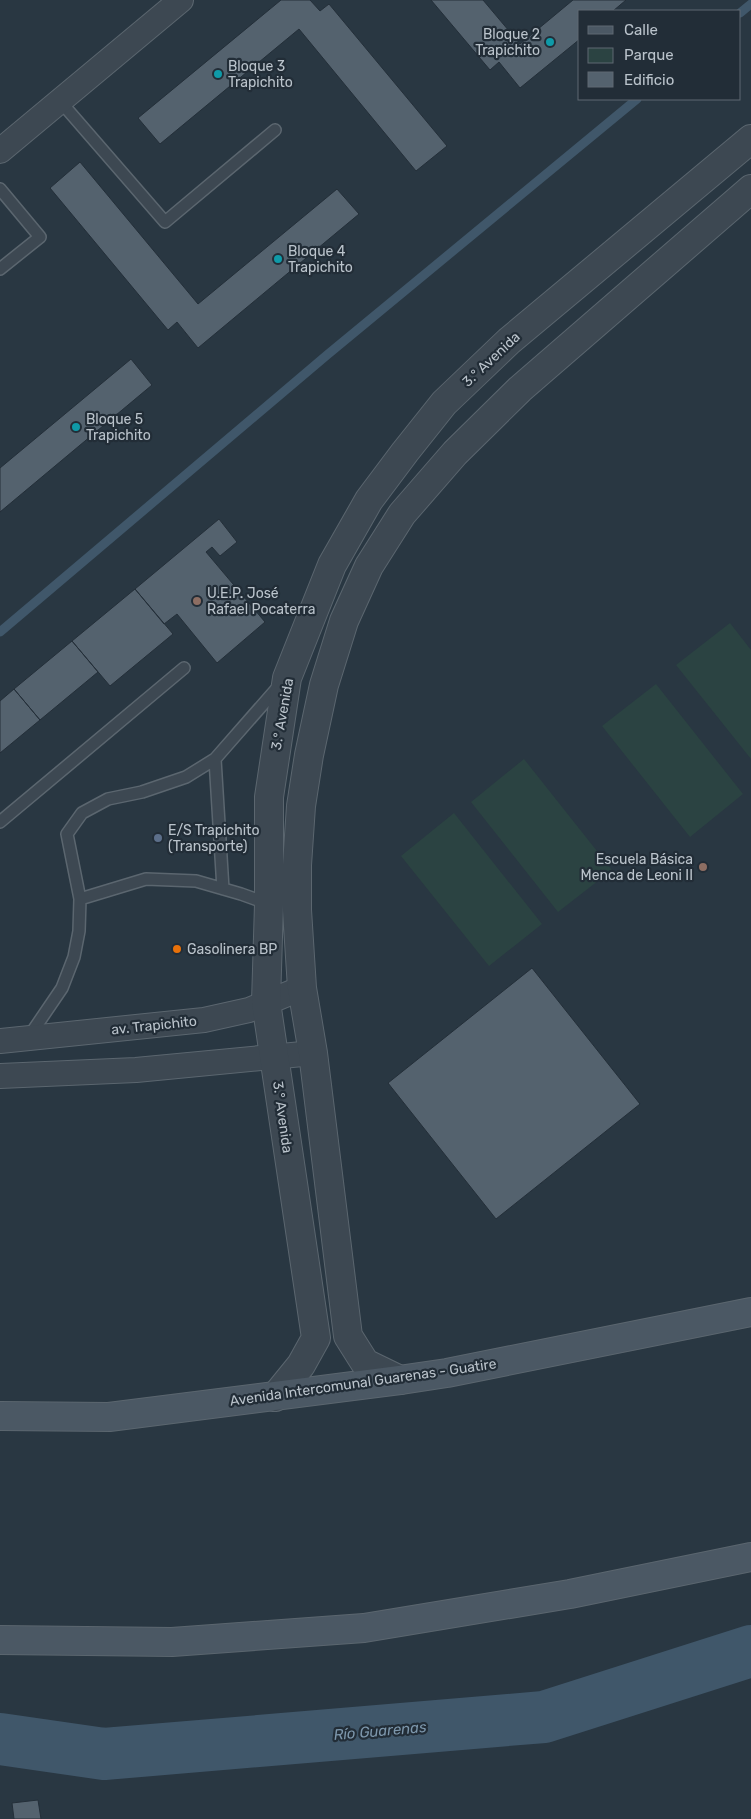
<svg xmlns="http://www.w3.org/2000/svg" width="751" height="1819" font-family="Rubik,sans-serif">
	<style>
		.green { fill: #2b4342 }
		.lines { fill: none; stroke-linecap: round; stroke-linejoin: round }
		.stream { stroke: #40576a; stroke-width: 9 }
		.river { stroke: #40576a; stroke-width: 52 }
		.building { fill: #54626e; stroke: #242f39 }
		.service-casing { stroke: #5b666f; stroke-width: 14 }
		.minor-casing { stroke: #5b666f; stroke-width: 26 }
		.tertiary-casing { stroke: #5b666f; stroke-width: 30 }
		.secondary-casing { stroke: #5b666f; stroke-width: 30 }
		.service { stroke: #3d4852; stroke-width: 11 }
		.minor { stroke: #3d4852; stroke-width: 24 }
		.tertiary { stroke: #3d4852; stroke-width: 28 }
		.secondary { stroke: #4b5864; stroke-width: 28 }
		.culture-dot { fill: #0f9aa8; stroke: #222d37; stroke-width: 2 }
		.education-dot { fill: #8d6e63; stroke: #222d37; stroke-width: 2 }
		.service-dot { fill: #5c6f8a; stroke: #222d37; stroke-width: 2 }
		.food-dot { fill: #e8710a; stroke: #222d37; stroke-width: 2 }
		.labels { text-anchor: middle; stroke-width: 4.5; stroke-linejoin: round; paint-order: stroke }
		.poi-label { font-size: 14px; fill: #bac3cb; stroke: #222d37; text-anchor: start }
		.street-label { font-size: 14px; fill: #bac3cb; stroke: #222d37 }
		.water-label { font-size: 15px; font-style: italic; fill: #7d97ac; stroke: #222d37 }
	</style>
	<rect width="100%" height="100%" fill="#293742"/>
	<path class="green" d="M 730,623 L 751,650 L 751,759 L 676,665 Z
		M 656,684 L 743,794 L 690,837 L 602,726 Z
		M 524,759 L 612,870 L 558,912 L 471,802 Z
		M 454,813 L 542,924 L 489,966 L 401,856 Z"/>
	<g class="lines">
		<path class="stream" d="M 740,13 L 751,4
			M 0,632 L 327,355 L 637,99"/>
		<path class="river" d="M 0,1739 L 104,1754 L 544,1717 L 751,1651"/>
	</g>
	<path class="building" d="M 281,0 L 310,0 L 320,11 L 329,4 L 447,146 L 416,171 L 299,29 L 160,144 L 138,118 Z
		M 431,0 L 483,0 L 520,44 L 573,0 L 626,0 L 613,11 L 580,11 L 580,39 L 520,88 L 499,62 L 490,70 Z
		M 80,162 L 198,304 L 337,189 L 359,214 L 198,348 L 177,322 L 168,330 L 50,188 Z
		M 131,359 L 152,385 L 0,512 L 0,468 Z
		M 219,519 L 237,542 L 220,556 L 212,547 L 206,552 L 265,622 L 217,663 L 177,614 L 164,624 L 135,589 Z
		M 135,589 L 173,634 L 110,686 L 72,641 Z
		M 72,641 L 98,672 L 40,720 L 14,689 Z
		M 14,689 L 40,720 L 0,753 L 0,701 Z
		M 532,968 L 640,1104 L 496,1219 L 388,1083 Z
		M 38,1800 L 41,1819 L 14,1819 L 12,1803 Z"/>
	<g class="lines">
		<g class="service-casing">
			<path id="service" d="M 60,101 L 165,222 L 275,130
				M 0,189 L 40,237 L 0,269
				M 215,759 L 223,889
				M 0,822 L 184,668
				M 80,899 L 146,879 L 196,881 L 241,894 L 269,904
				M 28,1038 L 62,988 L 74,957 L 79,931 L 80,899 L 67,834 L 82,813 L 108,799 L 142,792 L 186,777 L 215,759 L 279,686"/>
		</g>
		<g class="minor-casing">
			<path id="minor" d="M 0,151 L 181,0
				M 0,1041 L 204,1020 L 249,1010 L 302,988
				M 0,1076 L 136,1070 L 313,1053"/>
		</g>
		<g class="tertiary-casing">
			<path id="tertiary" d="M 400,1380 L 365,1363 L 348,1336 L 313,1053 L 302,988 L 297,910 L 297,865 L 301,806 L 309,755 L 324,685 L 344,621 L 369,566 L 402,514 L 455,453 L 520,389 L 751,189
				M 275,1397 L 301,1365 L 316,1338 L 266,1002 L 269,904 L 269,797 L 287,678 L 332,565 L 369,500 L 405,452 L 444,403 L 509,341 L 751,139"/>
		</g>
		<g class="secondary-casing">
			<path id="secondary" d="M 0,1416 L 109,1417 L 400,1380 L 447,1373 L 751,1312
				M 0,1640 L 172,1642 L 364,1628 L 570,1594 L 751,1557"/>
		</g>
		<use href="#service" class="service"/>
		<use href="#minor" class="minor"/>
		<use href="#tertiary" class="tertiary"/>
		<use href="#secondary" class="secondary"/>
	</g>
	<g class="culture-dot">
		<circle cx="550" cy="42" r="5"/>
		<circle cx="218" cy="74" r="5"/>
		<circle cx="278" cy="259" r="5"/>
		<circle cx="76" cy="427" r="5"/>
	</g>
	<g class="education-dot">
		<circle cx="197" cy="601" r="5"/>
		<circle cx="703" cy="867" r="5"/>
	</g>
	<circle class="service-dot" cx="158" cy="838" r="5"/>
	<circle class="food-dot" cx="177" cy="949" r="5"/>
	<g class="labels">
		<g class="poi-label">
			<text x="540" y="39" text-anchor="end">Bloque 2<tspan x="540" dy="16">Trapichito</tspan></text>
			<text x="228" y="71">Bloque 3<tspan x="228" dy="16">Trapichito</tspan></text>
			<text x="288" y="256">Bloque 4<tspan x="288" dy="16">Trapichito</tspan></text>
			<text x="86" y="424">Bloque 5<tspan x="86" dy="16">Trapichito</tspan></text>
			<text x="207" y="598">U.E.P. José<tspan x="207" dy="16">Rafael Pocaterra</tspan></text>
			<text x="168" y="835">E/S Trapichito<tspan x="168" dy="16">(Transporte)</tspan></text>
			<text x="693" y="864" text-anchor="end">Escuela Básica<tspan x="693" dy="16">Menca de Leoni II</tspan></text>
			<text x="187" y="954">Gasolinera BP</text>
		</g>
		<g class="street-label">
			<text transform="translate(491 359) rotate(-43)" y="5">3.° Avenida</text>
			<text transform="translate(282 714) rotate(-80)" y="5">3.° Avenida</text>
			<text transform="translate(154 1025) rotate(-6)" y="5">av. Trapichito</text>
			<text transform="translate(283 1117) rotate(82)" y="5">3.° Avenida</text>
			<text transform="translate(363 1382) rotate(-8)" y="5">Avenida Intercomunal Guarenas - Guatire</text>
		</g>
		<g class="water-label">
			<text transform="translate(380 1731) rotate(-5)" y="5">Río Guarenas</text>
		</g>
	</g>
	<rect x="578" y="10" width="162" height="90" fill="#222d37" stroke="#5f6972"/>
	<rect x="588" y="26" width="25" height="8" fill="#4b5864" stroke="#5f6972"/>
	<text x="624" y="35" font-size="15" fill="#bac3cb">Calle</text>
	<rect x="588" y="48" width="25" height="15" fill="#2b4342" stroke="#5f6972"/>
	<text x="624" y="60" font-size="15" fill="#bac3cb">Parque</text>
	<rect x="588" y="72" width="25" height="15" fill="#54626e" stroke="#5f6972"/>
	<text x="624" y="85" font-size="15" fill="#bac3cb">Edificio</text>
</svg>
